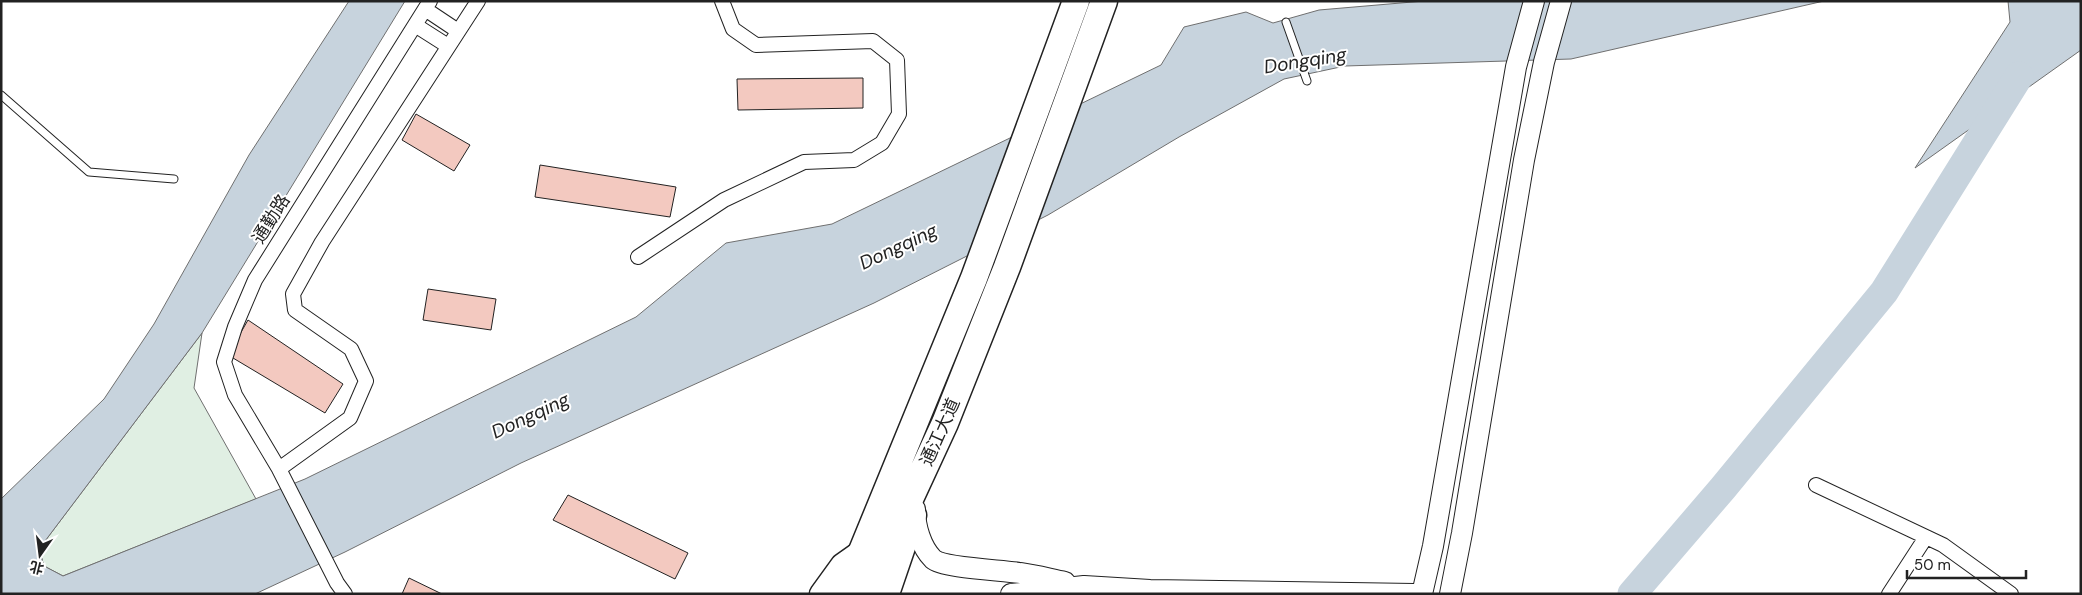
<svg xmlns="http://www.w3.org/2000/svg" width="2082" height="595" font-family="'DM Sans','Noto Sans SC',sans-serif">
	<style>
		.green { fill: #e0efe3; stroke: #6f6f6f }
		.water { fill: #c7d3dd; stroke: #6f6f6f }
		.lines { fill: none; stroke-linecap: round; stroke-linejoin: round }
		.river { stroke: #c7d3dd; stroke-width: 29 }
		.building { fill: #f3c9c0; stroke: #222 }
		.lane-casing { stroke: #222; stroke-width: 9 }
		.street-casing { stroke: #222; stroke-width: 16 }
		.secondary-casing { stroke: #222; stroke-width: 22 }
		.primary-casing { stroke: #222; stroke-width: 25 }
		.highway-casing { stroke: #222; stroke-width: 29 }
		.lane { stroke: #fff; stroke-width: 7 }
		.street { stroke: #fff; stroke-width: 14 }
		.secondary { stroke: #fff; stroke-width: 20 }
		.primary { stroke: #fff; stroke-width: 22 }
		.highway { stroke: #fff; stroke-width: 26 }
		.labels { text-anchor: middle; stroke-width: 4; stroke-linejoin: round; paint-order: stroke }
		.street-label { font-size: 18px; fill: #222; stroke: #fff }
		.water-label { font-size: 19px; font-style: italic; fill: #222; stroke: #fff }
	</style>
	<rect width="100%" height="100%" fill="#fff"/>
	<path class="green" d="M 202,333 L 194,388 L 256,499 L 63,576 L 44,566 L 39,549 Z"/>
	<path class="water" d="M 349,1 L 405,1 L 202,333 L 39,549 L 44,566 L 63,576 L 305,479 L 636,317 L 726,243 L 832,224 L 1161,65 L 1184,27 L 1246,12 L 1273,23 L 1319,10 L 1424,1 L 1824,1 L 1571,59 L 1345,66 L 1284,79 L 1179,137 L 1048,215 L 874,303 L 521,463 L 345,552 L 255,594 L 1,594 L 1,499 L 104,399 L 154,324 L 249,155 Z
		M 2008,1 L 2081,1 L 2081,50 L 1915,168 L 2010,22 Z"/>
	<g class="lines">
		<path class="river" d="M 1632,594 L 1723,488 L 1884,292 L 2019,76"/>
	</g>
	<path class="building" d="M 863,78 L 863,108 L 738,110 L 737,79 Z
		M 416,114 L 470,145 L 454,171 L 402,140 Z
		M 540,165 L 676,187 L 670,217 L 535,197 Z
		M 428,289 L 496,299 L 491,330 L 423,320 Z
		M 248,320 L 343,384 L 325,413 L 228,355 Z
		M 568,495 L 688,553 L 675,579 L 553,520 Z
		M 409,578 L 442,594 L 402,594 Z"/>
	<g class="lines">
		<g class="lane-casing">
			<path id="lane" d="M 1286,22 L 1307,81
				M 1,95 L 89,172 L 174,179"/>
		</g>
		<g class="street-casing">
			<path id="street" d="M 425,9 L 458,31
				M 415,25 L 448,46
				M 638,257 L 724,200 L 804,162 L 854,160 L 882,143 L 899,114 L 897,60 L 873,41 L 756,45 L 733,29 L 722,1
				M 279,469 L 350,418 L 366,381 L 351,349 L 295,310 L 293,294 L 322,242 L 478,1
				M 1816,485 L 1943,545 L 2011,594
				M 345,594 L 337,583 L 279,469 L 235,395 L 224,362 L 235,327 L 255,280 L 430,1
				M 1889,594 L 1926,537"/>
		</g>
		<g class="secondary-casing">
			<path id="secondary" d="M 915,509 C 915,526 921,547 933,559 C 943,568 1002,570 1020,573 C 1035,575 1050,579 1065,582
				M 1011,594 L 1084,586 L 1150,590 L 1414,594
				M 1422,594 L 1433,546 L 1516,67 L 1534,1
				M 1450,594 L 1462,533 L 1524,160 L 1544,62 L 1561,1"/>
		</g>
		<g class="primary-casing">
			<path id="primary" d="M 821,594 L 842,565 L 859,553
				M 888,594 L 915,515"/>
		</g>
		<g class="highway-casing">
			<path id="highway" d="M 840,594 L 862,551 L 974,278 L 1076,1
				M 866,594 L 945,423 L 1007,267 L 1104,1"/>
		</g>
		<use href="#lane" class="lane"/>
		<use href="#street" class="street"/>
		<use href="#secondary" class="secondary"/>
		<use href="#primary" class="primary"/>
		<use href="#highway" class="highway"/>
	</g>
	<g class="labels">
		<g class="street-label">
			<text transform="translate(271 219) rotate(-58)" y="6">通勤路</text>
			<text transform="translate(940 432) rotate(-66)" y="6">通江大道</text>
		</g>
		<g class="water-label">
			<text transform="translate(1305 60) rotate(-9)" y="7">Dongqing</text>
			<text transform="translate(898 246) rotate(-25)" y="7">Dongqing</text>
			<text transform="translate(530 415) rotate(-25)" y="7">Dongqing</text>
		</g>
	</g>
	<rect width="2082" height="595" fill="none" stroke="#222222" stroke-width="5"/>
	<g transform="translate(40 555) rotate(194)" stroke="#ffffff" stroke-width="4" paint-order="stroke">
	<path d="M0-4L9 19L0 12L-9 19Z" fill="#222222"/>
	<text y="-8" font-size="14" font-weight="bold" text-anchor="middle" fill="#222222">北</text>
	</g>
	<path d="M1907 570v8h119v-8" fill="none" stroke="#222222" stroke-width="2.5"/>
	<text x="1914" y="570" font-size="15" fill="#222222" stroke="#ffffff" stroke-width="4" paint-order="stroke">50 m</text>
</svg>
